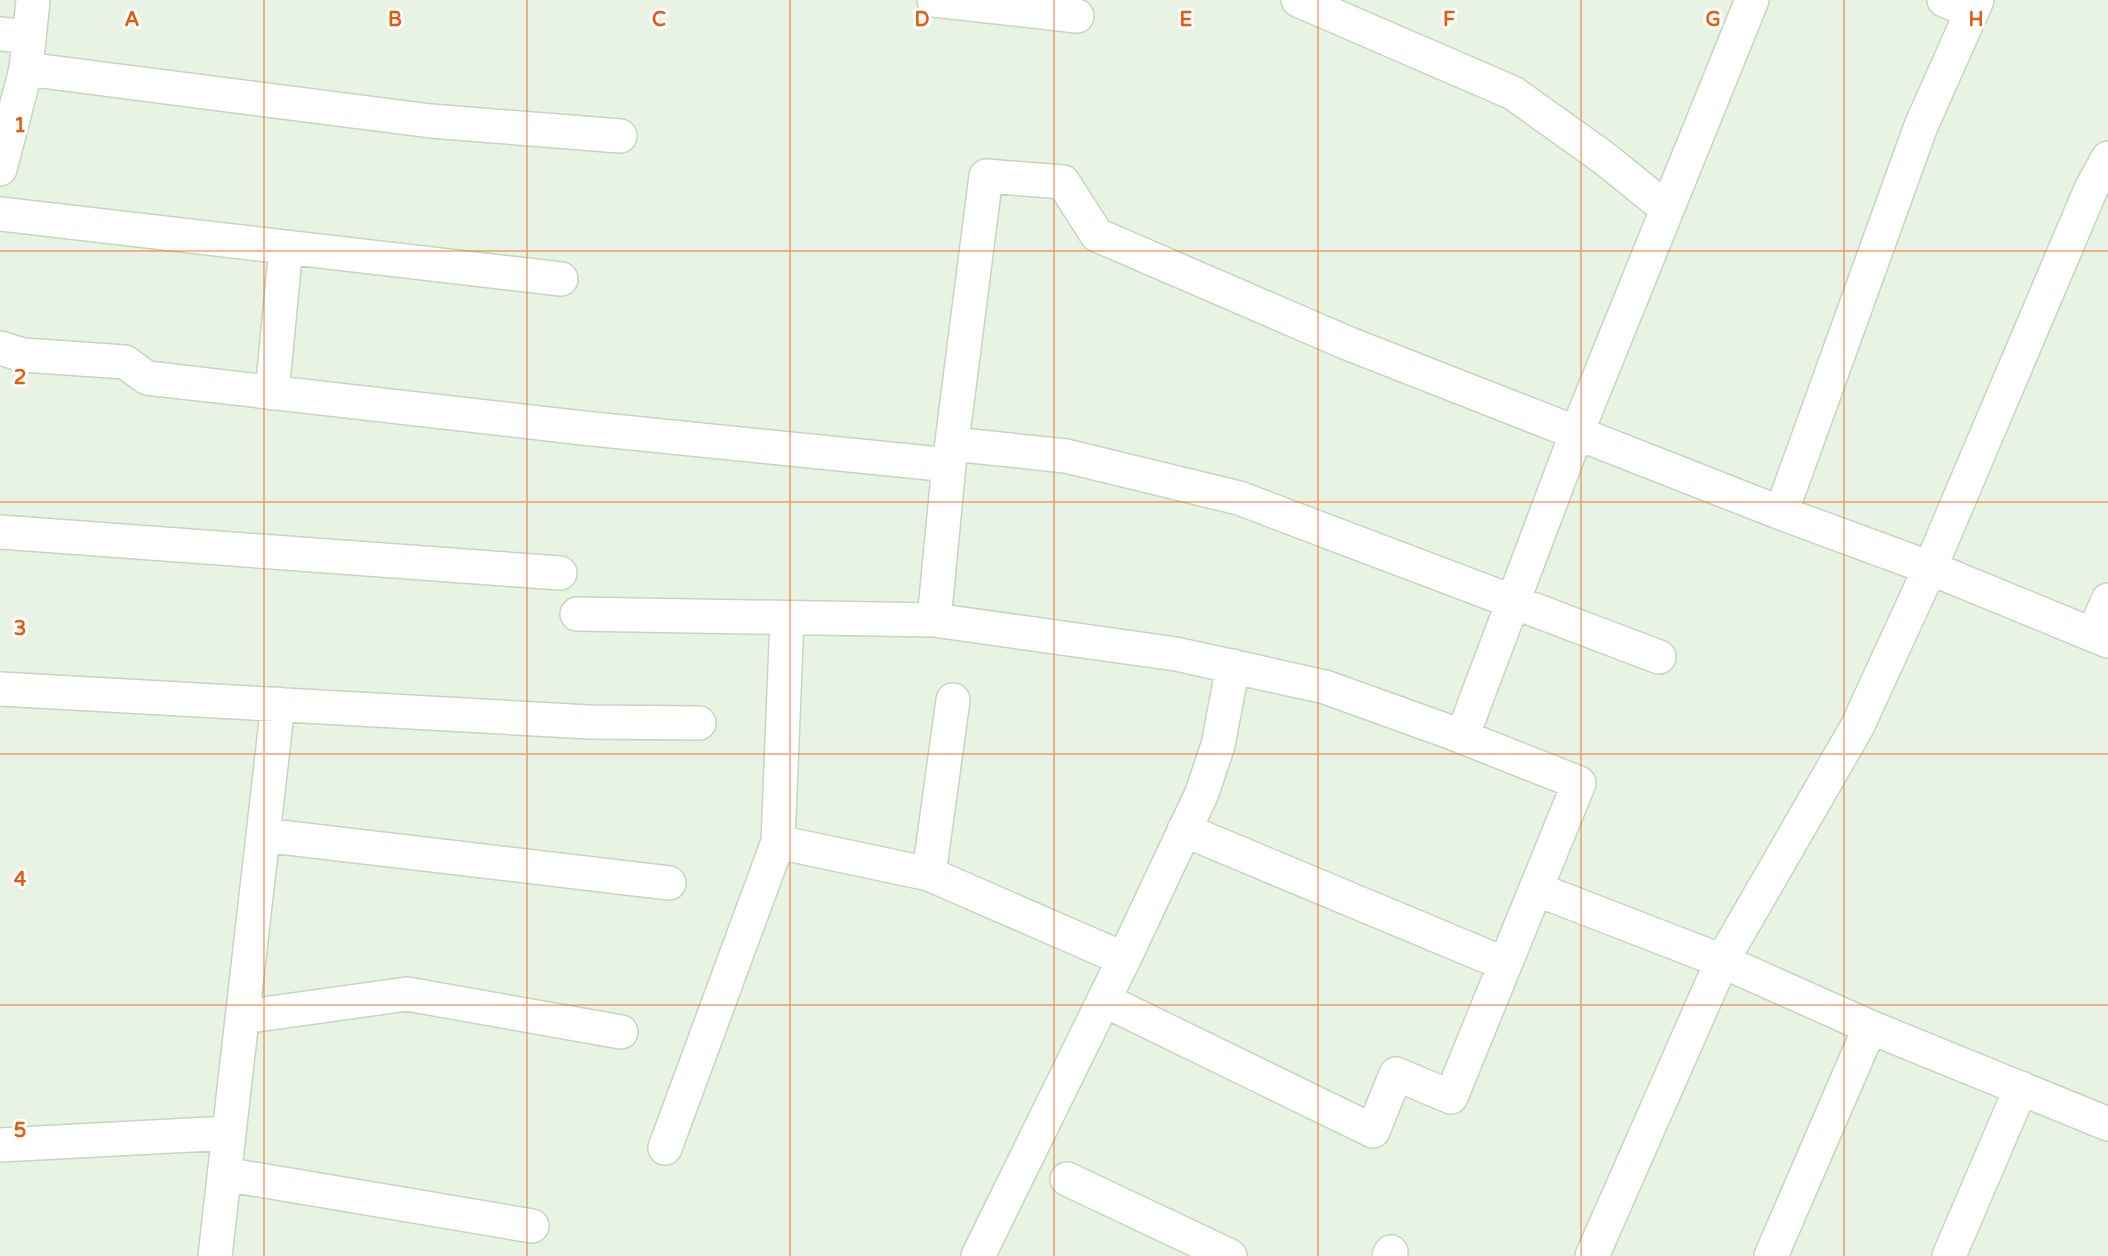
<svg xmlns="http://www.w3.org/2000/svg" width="2108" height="1256" font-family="'Varela Round',sans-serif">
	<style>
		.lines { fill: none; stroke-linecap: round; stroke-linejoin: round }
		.minor-casing { stroke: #c4d7bc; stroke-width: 36 }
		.minor { stroke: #fff; stroke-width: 33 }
		.grid { fill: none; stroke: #e8590c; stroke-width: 1.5; stroke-opacity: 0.55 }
		.grid-label { font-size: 20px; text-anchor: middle; font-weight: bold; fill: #e8590c; stroke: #fff; stroke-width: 6; stroke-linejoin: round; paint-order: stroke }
	</style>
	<rect width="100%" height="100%" fill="#e8f3e3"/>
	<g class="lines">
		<g class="minor-casing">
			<path id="minor" d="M 934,0 L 1077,16
				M 1298,0 L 1513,93 L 1604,158 L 1667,209
				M 1944,0 L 1972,12
				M 0,34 L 29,37
				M 26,69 L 431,121 L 620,136
				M 0,169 L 26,69 L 33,0
				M 0,214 L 561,279
				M 0,348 L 23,355 L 125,362 L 147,378 L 583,428 L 949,465
				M 272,393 L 286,247
				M 952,444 L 1066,456 L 1239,498 L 1659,657
				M 1781,513 L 1921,126 L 1977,0
				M 0,532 L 560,573
				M 577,614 L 934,620 L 1176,654 L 1325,687 L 1450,732 L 1579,783 L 1451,1097 L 1396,1074 L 1373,1131 L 1104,1000
				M 934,620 L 949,465 L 986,176 L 1063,182 L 1097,235 L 1347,343 L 1781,513 L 1930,568 L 2108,641
				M 2093,635 L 2108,600
				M 0,689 L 589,722 L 699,723
				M 1462,737 L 1577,432 L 1752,0
				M 1184,830 L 1505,964
				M 263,835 L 669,883
				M 778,842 L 929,874 L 1124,959
				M 929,874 L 953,700
				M 1536,889 L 1722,961 L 1870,1027 L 2108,1124
				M 242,1017 L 407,994 L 621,1032
				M 229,1133 L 278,704
				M 0,1145 L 229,1133 L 215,1256
				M 665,1148 L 778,842 L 787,618
				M 224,1174 L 532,1226
				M 1067,1179 L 1230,1256
				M 978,1256 L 1124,959 L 1202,793 L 1218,745 L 1233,666
				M 1389,1256 L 1391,1252
				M 1592,1256 L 1722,961 L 1857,727 L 1930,568 L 2091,189 L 2108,158
				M 1771,1256 L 1870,1027
				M 1949,1256 L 2021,1088"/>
		</g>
		<use href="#minor" class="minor"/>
	</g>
	<path class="grid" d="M 264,0 L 264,1256M 527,0 L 527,1256M 790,0 L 790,1256M 1054,0 L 1054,1256M 1318,0 L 1318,1256M 1581,0 L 1581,1256M 1844,0 L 1844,1256M 0,251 L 2108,251M 0,502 L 2108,502M 0,754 L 2108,754M 0,1005 L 2108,1005"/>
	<g class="grid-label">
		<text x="132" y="26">A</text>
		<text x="395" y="26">B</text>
		<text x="659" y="26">C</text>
		<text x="922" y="26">D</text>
		<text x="1186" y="26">E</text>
		<text x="1449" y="26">F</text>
		<text x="1713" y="26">G</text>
		<text x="1976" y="26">H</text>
		<text x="20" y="132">1</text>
		<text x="20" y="384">2</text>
		<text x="20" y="635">3</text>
		<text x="20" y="886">4</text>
		<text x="20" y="1137">5</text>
	</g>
</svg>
